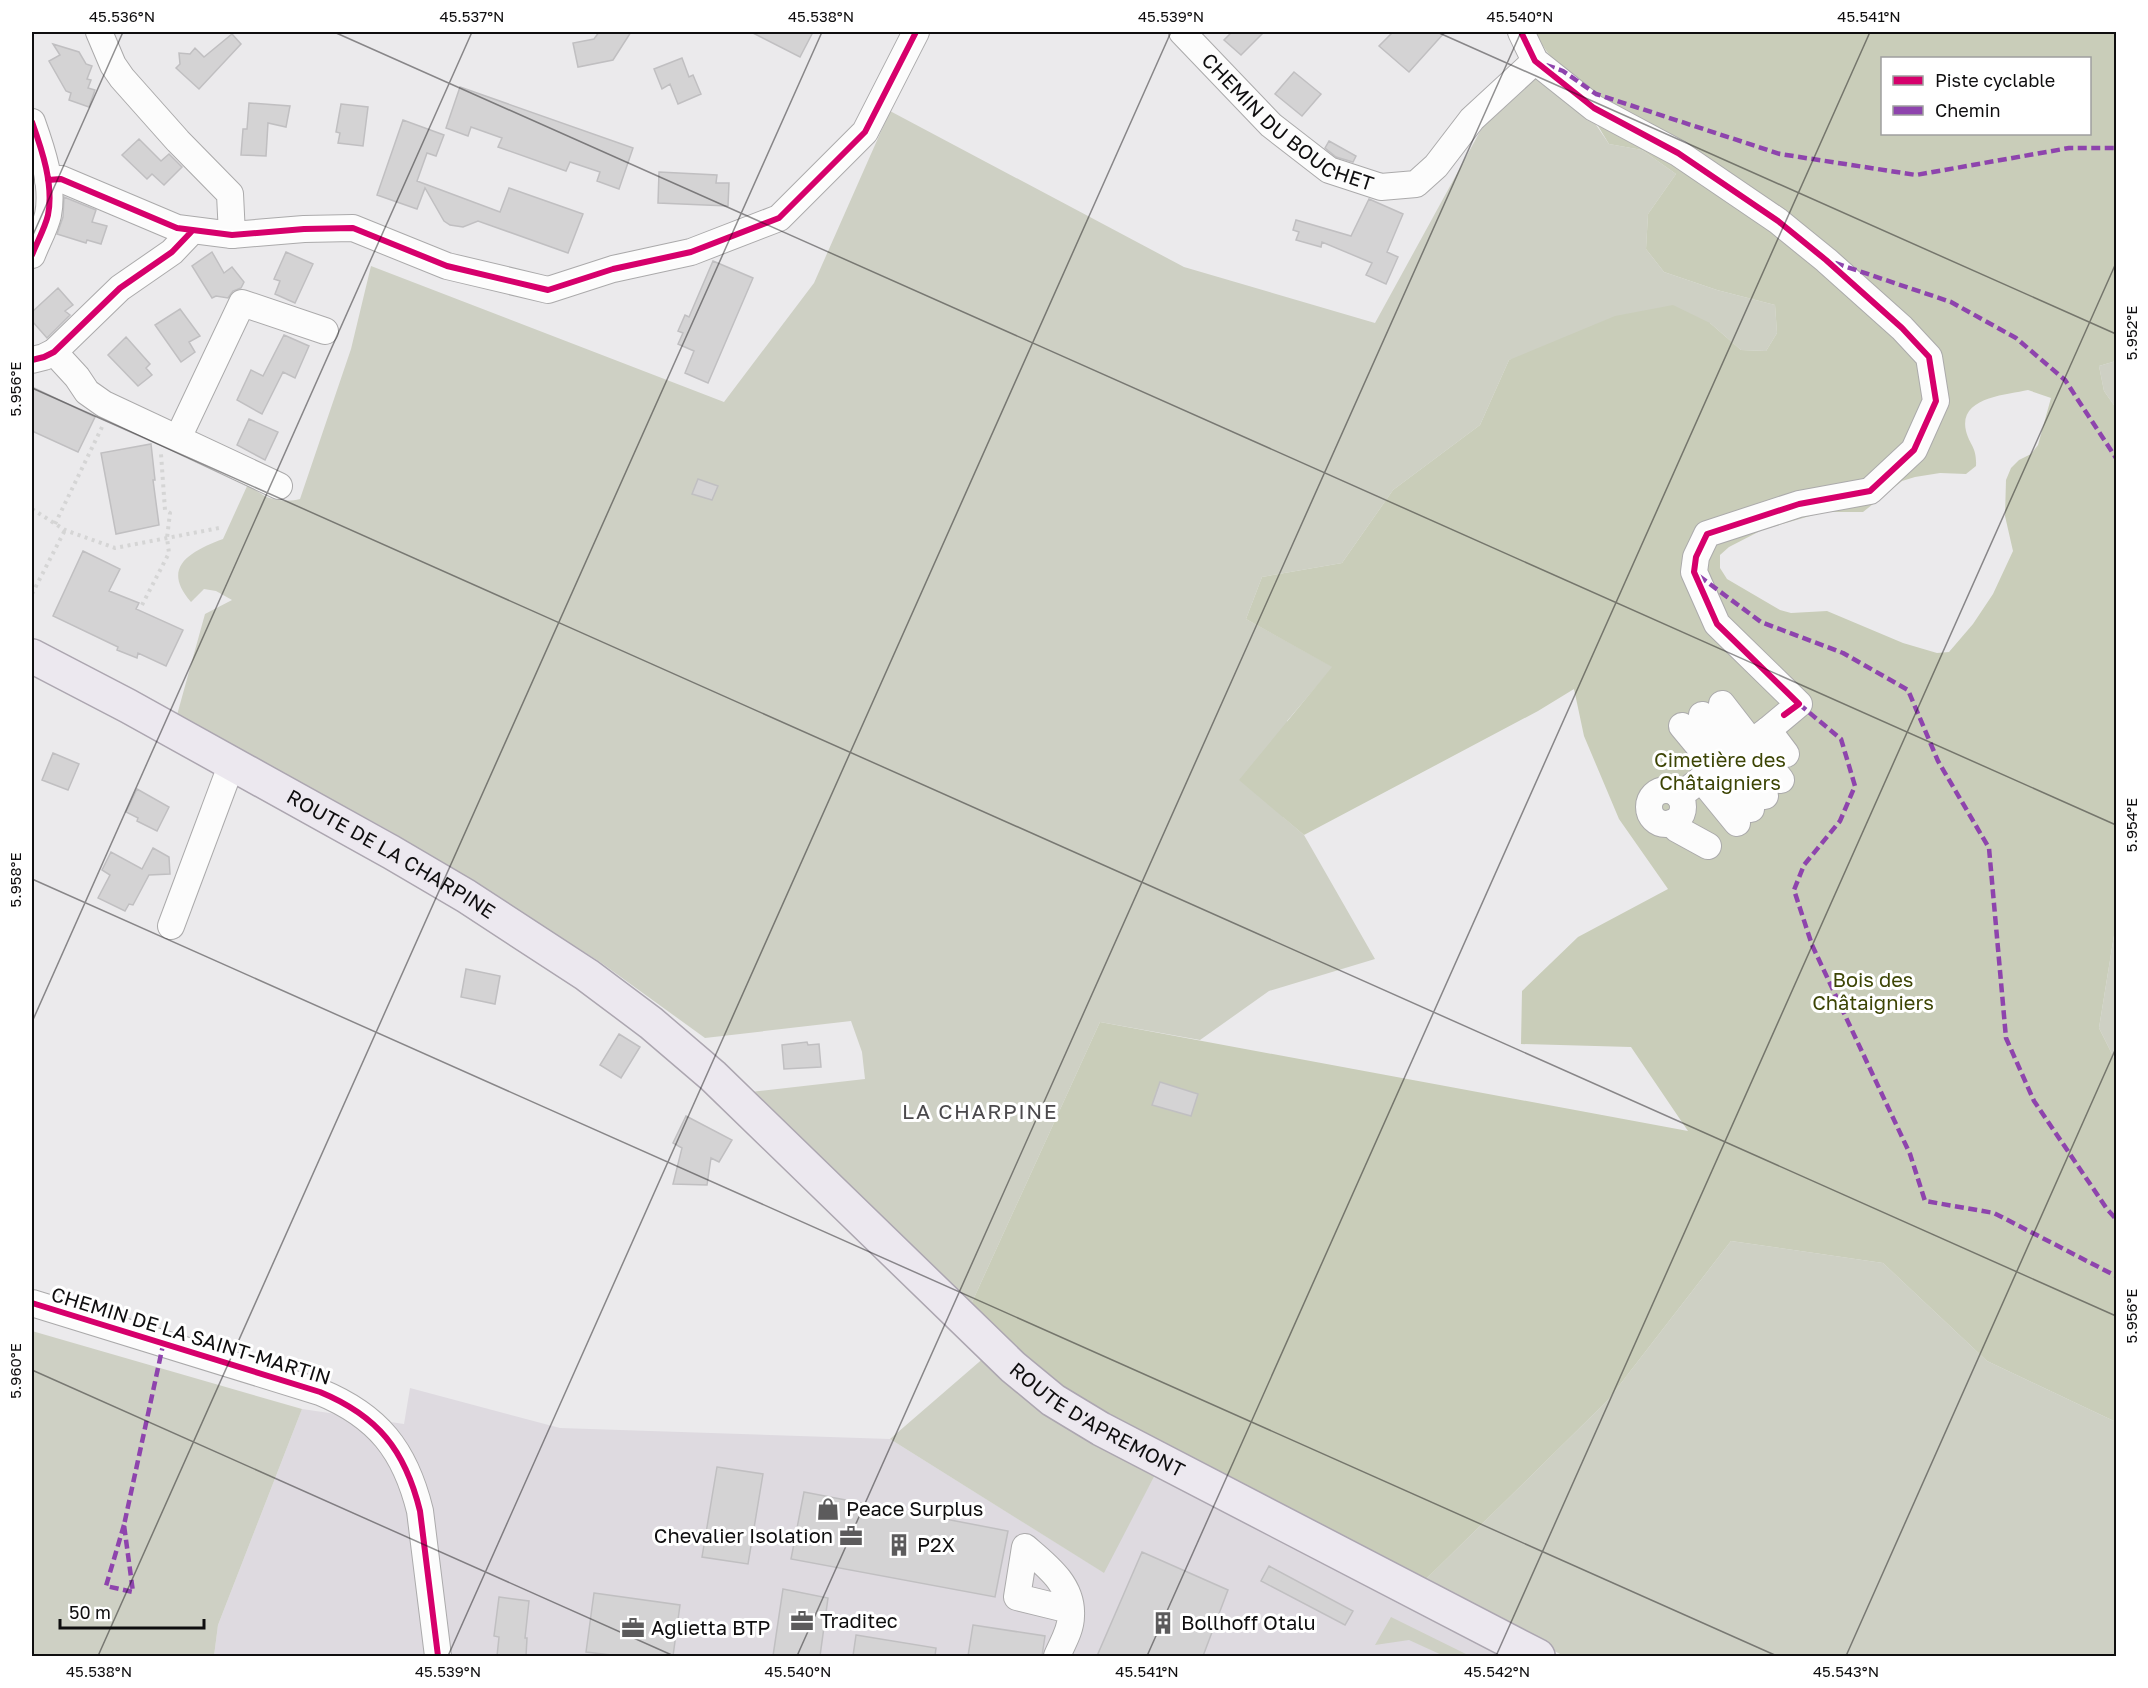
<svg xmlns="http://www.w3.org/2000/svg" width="2148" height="1688" font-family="'Golos Text',sans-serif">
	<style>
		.built { fill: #dedae0 }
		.green { fill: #ced0c4 }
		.forest { fill: #c9cdb9; fill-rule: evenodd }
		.building { fill: #d4d3d4; stroke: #c0bfc1; stroke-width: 1.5 }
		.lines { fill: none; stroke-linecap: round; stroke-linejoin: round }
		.minor-casing { stroke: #abaaab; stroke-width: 28 }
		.major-casing { stroke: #aca6b0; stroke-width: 36 }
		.path { stroke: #d5d5d5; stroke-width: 4; stroke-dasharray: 3 4.5; stroke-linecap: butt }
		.minor { stroke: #fcfcfc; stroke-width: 26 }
		.major { stroke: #ece8ef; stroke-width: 33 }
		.quiet { stroke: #8e44ad; stroke-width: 4.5; stroke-dasharray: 9 4.5; stroke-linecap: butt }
		.cycleway-casing { stroke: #fff; stroke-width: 10 }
		.cycleway { stroke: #d6006c; stroke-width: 6 }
		.ticks { fill: none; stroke: #0f0e0f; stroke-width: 1.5; stroke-opacity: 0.45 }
		.labels { text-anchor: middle; stroke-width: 6; stroke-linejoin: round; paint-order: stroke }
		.street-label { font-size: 20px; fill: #0f0e0f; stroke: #fff }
		.park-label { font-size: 20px; fill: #3d4505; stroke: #fff }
		.poi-label { font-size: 20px; fill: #0f0e0f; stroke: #fff; text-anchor: start }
		.neighbourhood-label { font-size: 21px; letter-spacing: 1.5px; fill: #4b494c; stroke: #fff }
		.neatline { fill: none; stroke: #0f0e0f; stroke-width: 2 }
		.ticks-label { font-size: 15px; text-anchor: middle; fill: #0f0e0f }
	</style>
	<rect width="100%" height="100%" fill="#ebeaec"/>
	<path class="built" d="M 410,1388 L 560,1428 L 890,1439 L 1103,1572 L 1157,1471 L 1513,1656 L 214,1656 L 218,1625 L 302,1409 L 404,1424 Z"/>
	<path class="green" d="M 1534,33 L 1609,144 L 1642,150 L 1676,174 L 1648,214 L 1646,249 L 1664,272 L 1717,290 L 1775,305 L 1777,333 L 1766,351 L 1741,350 L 1710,323 L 1509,360 L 1480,425 L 1393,490 L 1342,563 L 1262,577 L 1246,619 L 1333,667 L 1287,721 L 1283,817 L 1304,835 L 1375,959 L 1269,991 L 1200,1040 L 1100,1022 L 968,1311 L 741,1093 L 865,1079 L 862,1052 L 851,1021 L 705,1038 L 600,962 L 390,831 L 177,715 L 205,614 L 232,600 L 216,591 L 204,589 L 191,602 C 160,567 191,551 223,539 L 248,484 C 253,486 255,490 260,493 C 270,501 288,502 300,499 L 351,349 L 371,266 L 724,402 L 814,283 L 890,111 L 1184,267 L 1375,323 Z
		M 2116,361 L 2116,408 L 2104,391 L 2099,366 Z
		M 2116,923 L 2116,1062 L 2099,1028 Z
		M 1731,1241 L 1883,1263 L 1987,1361 L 2116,1422 L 2116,1656 L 1564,1656 L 1422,1583 L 1608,1400 Z
		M 32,1331 L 302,1409 L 218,1625 L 214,1656 L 32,1656 Z
		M 986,1356 L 1157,1471 L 1104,1573 L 890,1439 Z
		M 1391,1617 L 1470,1656 L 1444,1656 L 1409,1640 L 1375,1645 Z"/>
	<path class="forest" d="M 1533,32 L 2116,32 L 2116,361 L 2099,366 L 2104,391 L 2116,408 L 2116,923 L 2099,1028 L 2116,1062 L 2116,1422 L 1987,1361 L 1883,1263 L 1731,1241 L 1608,1400 L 1422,1583 L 1068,1397 L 968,1311 L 1100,1022 L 1688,1131 L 1631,1047 L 1521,1044 L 1522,991 L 1578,937 L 1668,889 L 1619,819 L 1584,736 L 1574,689 L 1538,711 L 1304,835 L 1239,780 L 1332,667 L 1246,619 L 1262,577 L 1342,563 L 1393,490 L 1480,425 L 1509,360 L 1615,316 L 1673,305 L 1710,323 L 1741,350 L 1766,351 L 1777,333 L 1775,305 L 1717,290 L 1664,272 L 1646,249 L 1648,214 L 1676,174 L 1642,150 L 1609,144 L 1587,108 ZM 1882,58 L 2090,58 L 2090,134 L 1882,134 ZM 2028,390 L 2051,398 L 2038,445 L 2031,454 L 2019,460 L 2011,468 L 2006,480 L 2005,516 L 2013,551 L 1993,594 L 1973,624 L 1949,652 L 1937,653 L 1903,643 L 1827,611 L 1791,613 L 1780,610 L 1727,579 L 1720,568 L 1720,555 L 1729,547 L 1762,530 L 1824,512 L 1863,512 L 1902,481 L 1915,477 L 1940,473 L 1966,474 L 1976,466 C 1977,447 1970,446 1966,431 C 1958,397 2006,395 2028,390 Z"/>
	<path class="building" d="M 599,32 L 631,32 L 613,60 L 578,67 L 573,43 L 594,39 Z
		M 751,32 L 813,32 L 800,57 Z
		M 1232,32 L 1264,32 L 1241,55 L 1224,40 Z
		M 1393,32 L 1445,32 L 1409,72 L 1379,46 Z
		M 232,34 L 241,44 L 199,89 L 176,68 L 180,64 L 179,53 L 190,54 L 195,48 L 204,57 Z
		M 53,44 L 79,52 L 86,64 L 92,66 L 87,79 L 91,80 L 88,88 L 95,90 L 89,107 L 69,100 L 71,93 L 66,91 L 49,61 L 60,55 Z
		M 682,58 L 689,77 L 693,75 L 701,94 L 678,104 L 670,84 L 662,89 L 654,69 Z
		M 1294,72 L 1321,94 L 1302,116 L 1275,94 Z
		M 460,87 L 633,148 L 619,189 L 597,181 L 600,172 L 570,162 L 566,171 L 498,147 L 502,138 L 471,127 L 468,136 L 446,128 Z
		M 249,103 L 290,106 L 286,127 L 268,123 L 266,156 L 241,155 L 243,129 L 247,129 Z
		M 341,104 L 368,107 L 363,146 L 338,143 L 340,133 L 336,132 Z
		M 403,120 L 444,135 L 436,156 L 427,153 L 417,181 L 500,212 L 509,188 L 583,214 L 568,253 L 478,221 L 463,227 L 450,225 L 444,221 L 425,188 L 417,209 L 377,195 Z
		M 139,139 L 161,161 L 169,154 L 182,167 L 164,185 L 152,174 L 147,179 L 122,155 Z
		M 1329,141 L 1356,156 L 1353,162 L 1336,157 L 1325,148 Z
		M 659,172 L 717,175 L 716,183 L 729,183 L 728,206 L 658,203 Z
		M 64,197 L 96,210 L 92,222 L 107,226 L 101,244 L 87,240 L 86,243 L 57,234 L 63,217 Z
		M 1369,199 L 1403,214 L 1387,252 L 1398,257 L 1386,284 L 1366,275 L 1372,263 L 1322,242 L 1321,247 L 1296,240 L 1299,232 L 1293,230 L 1296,220 L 1351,236 Z
		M 212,252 L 224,273 L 232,267 L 244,282 L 241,288 L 233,291 L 228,298 L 216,296 L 212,298 L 192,266 Z
		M 286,252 L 313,264 L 295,303 L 275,294 L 280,281 L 274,279 Z
		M 713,261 L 753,278 L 708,383 L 685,373 L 694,351 L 678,344 L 683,333 L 678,331 L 685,315 L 689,317 Z
		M 58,288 L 73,305 L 65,311 L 70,315 L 47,338 L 32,321 L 32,312 Z
		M 180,309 L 200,336 L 189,342 L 195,352 L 181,362 L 155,325 Z
		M 284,335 L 309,346 L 295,378 L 283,372 L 262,414 L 237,400 L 251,370 L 263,376 Z
		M 126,337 L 150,364 L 146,368 L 152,375 L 138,386 L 108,355 Z
		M 32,387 L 95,417 L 78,452 L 32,431 Z
		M 249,419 L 278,432 L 265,460 L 237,445 Z
		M 151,444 L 155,480 L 153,480 L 159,525 L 116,534 L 101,453 Z
		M 698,479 L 718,486 L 712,500 L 692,494 Z
		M 83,551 L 120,569 L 109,591 L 139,603 L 136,609 L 183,630 L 166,666 L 138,653 L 137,658 L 117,650 L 118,647 L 53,616 Z
		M 53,753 L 79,764 L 68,790 L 42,780 Z
		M 137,789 L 169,807 L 157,831 L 137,821 L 138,818 L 126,812 Z
		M 153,848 L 169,857 L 170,874 L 149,875 L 133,905 L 129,904 L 125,911 L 98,898 L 110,875 L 102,870 L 111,852 L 142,869 Z
		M 466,969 L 500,976 L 495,1004 L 461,997 Z
		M 619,1034 L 640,1047 L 621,1078 L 600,1065 Z
		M 807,1042 L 808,1045 L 819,1044 L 821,1067 L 784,1069 L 782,1045 Z
		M 1160,1082 L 1198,1094 L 1191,1116 L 1152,1105 Z
		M 686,1116 L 732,1140 L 719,1162 L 711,1158 L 707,1185 L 673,1184 L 682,1148 L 673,1143 Z
		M 717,1467 L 763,1474 L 748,1564 L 702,1557 Z
		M 804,1492 L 1008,1531 L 995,1597 L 791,1559 Z
		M 1142,1552 L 1228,1590 L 1203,1656 L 1097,1656 Z
		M 1269,1566 L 1353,1611 L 1345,1625 L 1261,1581 Z
		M 783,1589 L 828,1598 L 820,1656 L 773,1656 Z
		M 594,1593 L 680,1605 L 673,1656 L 620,1656 L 586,1652 Z
		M 499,1597 L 529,1601 L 525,1638 L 527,1638 L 526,1656 L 497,1656 L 499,1637 L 494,1636 Z
		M 973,1625 L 1045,1636 L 1042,1656 L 968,1656 Z
		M 856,1635 L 936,1648 L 935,1656 L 853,1656 Z"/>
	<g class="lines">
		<g class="minor-casing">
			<g id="minor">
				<path d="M 99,32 L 113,65 L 122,78 L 178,141 L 230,194 L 232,235"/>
				<path id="s1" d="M 1182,32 L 1271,125 L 1329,170 L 1381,187 L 1416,184 L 1436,166 L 1472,119 L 1535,61"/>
				<path d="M 1521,32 L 1535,61 L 1594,108 L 1678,153 L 1778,221 L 1826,260 L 1902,328 L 1929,357 L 1936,401 L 1914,450 L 1870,491 L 1799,504 L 1707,534 L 1696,557 L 1694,572 L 1717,624 L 1799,704 L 1768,730 L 1679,796"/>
				<path d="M 32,122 C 42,150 54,185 48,215 C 45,228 37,242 32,255"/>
				<path d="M 48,180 L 61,179 L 177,228 L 232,235 L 304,229 L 353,228 L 447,266 L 548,290 L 613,269 L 691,252 L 779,218 L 865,132 L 916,32"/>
				<path d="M 54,352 L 77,377 L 87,392 L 104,404 L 279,486"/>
				<path d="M 32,360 L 44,357 L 54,352 L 120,288 L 172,252 L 192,231"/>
				<path d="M 178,438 L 242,303 L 325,331"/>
				<path d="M 1722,704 L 1781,780"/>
				<path d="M 1702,715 L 1765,796"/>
				<path d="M 1682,726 L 1751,809"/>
				<path d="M 1768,730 L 1786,754"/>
				<path d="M 1701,779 L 1737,823"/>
				<circle cx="1666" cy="807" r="17"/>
				<path d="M 1671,823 L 1677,829 L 1708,846"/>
				<path d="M 171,926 L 232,763"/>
				<path d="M 32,1303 L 320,1392 C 378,1416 405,1450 420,1511 L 438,1656"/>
				<path d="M 1057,1656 C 1062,1644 1071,1630 1071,1616 C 1073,1585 1046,1565 1025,1547 L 1017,1597 L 1070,1610"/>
			</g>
		</g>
		<g class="major-casing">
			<g id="major">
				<path id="s2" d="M 32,656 L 128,706 L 391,852 L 466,896 L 587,975 L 651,1023 L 713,1076 L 1013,1367 L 1053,1400 L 1101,1429 L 1538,1656"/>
			</g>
		</g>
		<path class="path" d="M 32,509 L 65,530 L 115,548 L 219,528
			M 55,524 L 102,427
			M 32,594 L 65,530
			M 142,605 L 169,553 L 167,538 L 170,513 L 165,510 L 161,454"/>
		<use href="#minor" class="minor"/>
		<use href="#major" class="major"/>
		<path class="quiet" d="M 1546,65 L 1563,71 L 1596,94 L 1780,154 L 1916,175 L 2069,148 L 2116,148
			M 1835,263 L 1951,302 L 2016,338 L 2065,380 L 2116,458
			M 1699,576 L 1761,622 L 1843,653 L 1908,690 L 1938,761 L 1989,848 L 2006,1038 L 2034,1101 L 2107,1209 L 2116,1219
			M 1799,704 L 1841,739 L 1855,786 L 1840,821 L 1804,865 L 1794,890 L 1812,945 L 1910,1154 L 1925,1201 L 1994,1213 L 2116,1276
			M 124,1525 L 106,1586 L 133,1592 L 124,1525 L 163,1345"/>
		<g class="cycleway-casing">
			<path id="cycleway" d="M 1521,32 L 1535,61 L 1594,108 L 1678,153 L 1778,221 L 1826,260 L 1902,328 L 1929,357 L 1936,401 L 1914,450 L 1870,491 L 1799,504 L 1707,534 L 1696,557 L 1694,572 L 1717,624 L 1799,704 L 1784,715
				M 32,122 C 42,150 54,185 48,215 C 45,228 37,242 32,255
				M 48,180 L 61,179 L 177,228 L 232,235 L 304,229 L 353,228 L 447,266 L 548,290 L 613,269 L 691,252 L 779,218 L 865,132 L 916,32
				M 32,360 L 44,357 L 54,352 L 120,288 L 172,252 L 192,231
				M 32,1303 L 320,1392 C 378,1416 405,1450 420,1511 L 438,1656"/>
		</g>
		<use href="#cycleway" class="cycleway"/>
	</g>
	<path class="ticks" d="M 334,32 L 2116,825M 1437,32 L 2116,334M 32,237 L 123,32M 32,388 L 2116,1316M 32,879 L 1777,1656M 32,1022 L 472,32M 32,1370 L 674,1656M 98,1656 L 822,32M 448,1656 L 1171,32M 797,1656 L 1521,32M 1147,1656 L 1870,32M 1496,1656 L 2116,263M 1846,1656 L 2116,1048"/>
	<defs>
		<g id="shop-bare" transform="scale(1.8)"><path d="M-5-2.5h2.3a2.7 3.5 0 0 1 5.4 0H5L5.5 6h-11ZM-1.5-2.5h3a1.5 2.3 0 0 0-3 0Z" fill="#5c5b5c" stroke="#fff" stroke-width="2.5" paint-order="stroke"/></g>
		<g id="office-bare" transform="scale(1.8)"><path d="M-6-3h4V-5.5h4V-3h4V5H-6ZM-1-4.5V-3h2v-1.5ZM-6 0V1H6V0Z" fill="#5c5b5c" stroke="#fff" stroke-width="2.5" paint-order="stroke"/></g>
		<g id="building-bare" transform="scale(1.8)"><path d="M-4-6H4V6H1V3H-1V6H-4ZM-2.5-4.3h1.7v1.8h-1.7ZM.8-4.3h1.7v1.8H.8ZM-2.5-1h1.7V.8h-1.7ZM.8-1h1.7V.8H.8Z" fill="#5c5b5c" stroke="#fff" stroke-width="2.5" paint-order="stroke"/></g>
	</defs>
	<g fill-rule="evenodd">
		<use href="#shop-bare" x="828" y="1509"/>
		<use href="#office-bare" x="851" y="1536"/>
		<use href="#building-bare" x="899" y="1545"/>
		<use href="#office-bare" x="802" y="1621"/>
		<use href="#building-bare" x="1163" y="1623"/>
		<use href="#office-bare" x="633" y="1628"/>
	</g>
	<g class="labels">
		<g class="street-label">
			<text dy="7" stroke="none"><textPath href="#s1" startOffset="141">CHEMIN DU BOUCHET</textPath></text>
			<text dy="7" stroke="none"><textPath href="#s2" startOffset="410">ROUTE DE LA CHARPINE</textPath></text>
			<text transform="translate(191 1336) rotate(17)" y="7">CHEMIN DE LA SAINT-MARTIN</text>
			<text dy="7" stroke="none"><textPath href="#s2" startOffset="1320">ROUTE D'APREMONT</textPath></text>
		</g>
		<g class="park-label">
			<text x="1720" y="767">Cimetière des<tspan x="1720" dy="23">Châtaigniers</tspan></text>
			<text x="1873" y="987">Bois des<tspan x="1873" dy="23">Châtaigniers</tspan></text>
		</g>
		<g class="poi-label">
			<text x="846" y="1516">Peace Surplus</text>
			<text x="833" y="1543" text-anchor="end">Chevalier Isolation</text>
			<text x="917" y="1552">P2X</text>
			<text x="820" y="1628">Traditec</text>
			<text x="1181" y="1630">Bollhoff Otalu</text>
			<text x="651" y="1635">Aglietta BTP</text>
		</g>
		<g class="neighbourhood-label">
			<text x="980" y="1119">LA CHARPINE</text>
		</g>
	</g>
	<rect width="2148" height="1688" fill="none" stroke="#ffffff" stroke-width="66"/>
	<rect x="1881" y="57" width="210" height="78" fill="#ffffff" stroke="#9f9f9f" stroke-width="1.5"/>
	<rect x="1893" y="76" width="30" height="9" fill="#d6006c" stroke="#9f9f9f" stroke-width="1.5"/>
	<text x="1935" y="87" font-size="18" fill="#0f0e0f">Piste cyclable</text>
	<rect x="1893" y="106" width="30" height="9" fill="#8e44ad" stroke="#9f9f9f" stroke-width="1.5"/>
	<text x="1935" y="117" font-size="18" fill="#0f0e0f">Chemin</text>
	<path d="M60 1619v9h144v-9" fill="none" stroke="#0f0e0f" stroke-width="3"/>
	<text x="69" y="1619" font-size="18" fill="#0f0e0f" stroke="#ffffff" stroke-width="4.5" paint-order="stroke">50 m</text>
	<rect x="33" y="33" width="2082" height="1622" class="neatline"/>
	<g class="ticks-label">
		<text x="122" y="22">45.536°N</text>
		<text x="472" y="22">45.537°N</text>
		<text x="821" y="22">45.538°N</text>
		<text x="1171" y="22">45.539°N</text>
		<text x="1520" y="22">45.540°N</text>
		<text x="1869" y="22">45.541°N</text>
		<text transform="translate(2132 333) rotate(-90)" y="5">5.952°E</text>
		<text transform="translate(16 389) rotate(-90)" y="5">5.956°E</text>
		<text transform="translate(2132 825) rotate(-90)" y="5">5.954°E</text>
		<text transform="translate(16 880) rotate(-90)" y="5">5.958°E</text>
		<text transform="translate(2132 1316) rotate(-90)" y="5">5.956°E</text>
		<text transform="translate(16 1371) rotate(-90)" y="5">5.960°E</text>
		<text x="99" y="1677">45.538°N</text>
		<text x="448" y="1677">45.539°N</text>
		<text x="798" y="1677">45.540°N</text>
		<text x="1147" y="1677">45.541°N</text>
		<text x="1497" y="1677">45.542°N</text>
		<text x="1846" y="1677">45.543°N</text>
	</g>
</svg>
